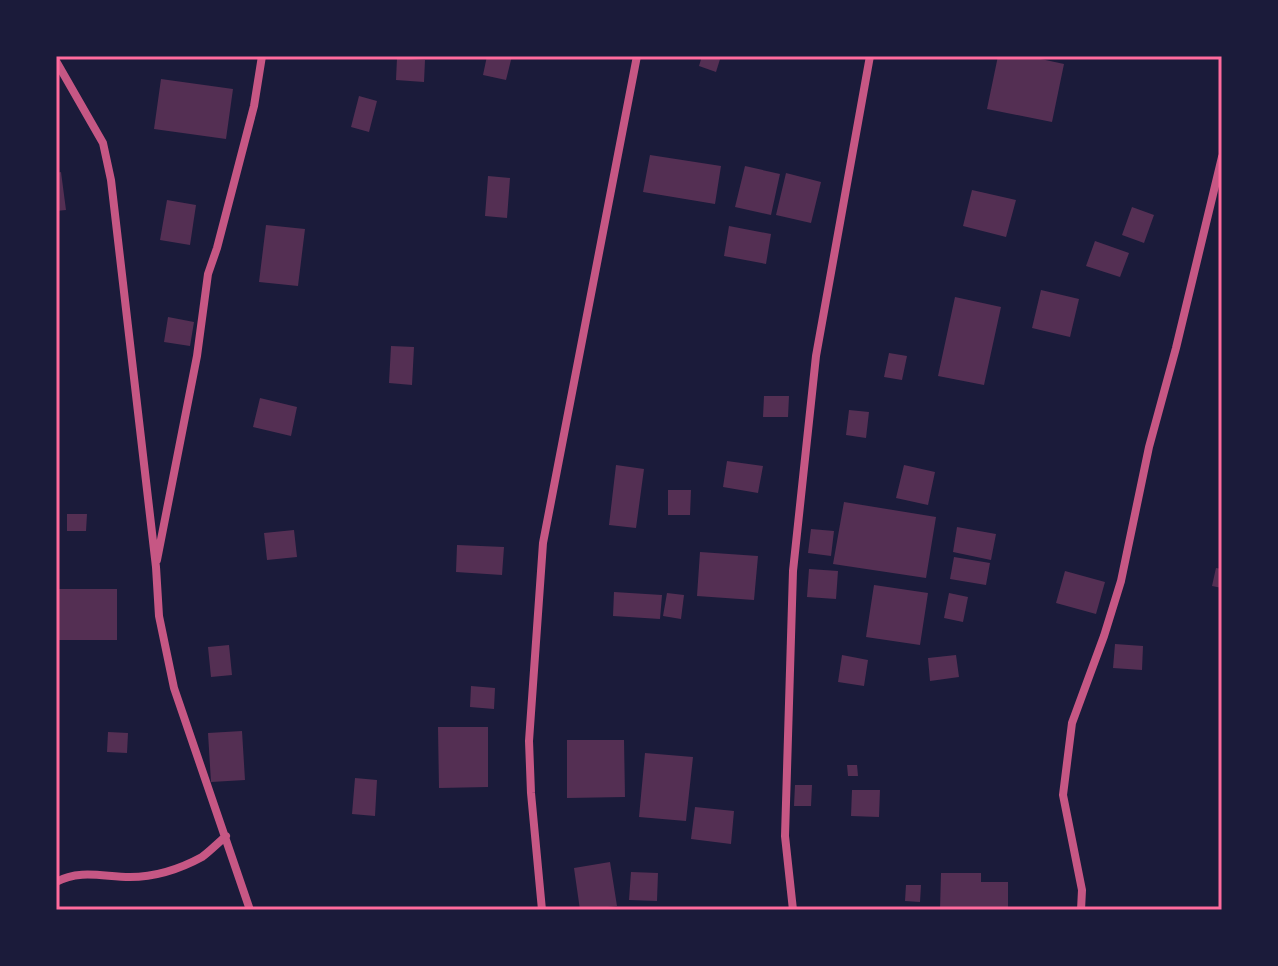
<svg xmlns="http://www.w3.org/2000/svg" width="1278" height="966" font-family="'Noto Sans',sans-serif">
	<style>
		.building { fill: #542f53 }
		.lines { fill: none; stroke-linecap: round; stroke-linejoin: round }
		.minor { stroke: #c65784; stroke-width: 8 }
		.neatline { fill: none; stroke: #ff6b9d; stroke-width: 3 }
	</style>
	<rect width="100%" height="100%" fill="#1b1b3a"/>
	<path class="building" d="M 487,56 L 512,56 L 506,80 L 483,75 Z
		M 702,56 L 721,56 L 716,72 L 699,66 Z
		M 998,56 L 1027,56 L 1064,64 L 1052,122 L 987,109 Z
		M 397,58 L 425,60 L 424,82 L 396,80 Z
		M 161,79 L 233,89 L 226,139 L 154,129 Z
		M 359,96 L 377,101 L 369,132 L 351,127 Z
		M 650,155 L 721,166 L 715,204 L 643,192 Z
		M 745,166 L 780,174 L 771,215 L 735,207 Z
		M 61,172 L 66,210 L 56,211 L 56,173 Z
		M 786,173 L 821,182 L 811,223 L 776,215 Z
		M 488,176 L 510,178 L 507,218 L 485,216 Z
		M 972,190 L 1016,200 L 1006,237 L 963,226 Z
		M 167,200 L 196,205 L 190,245 L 160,240 Z
		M 1132,207 L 1154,215 L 1144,243 L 1122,235 Z
		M 266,225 L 305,229 L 298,286 L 259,282 Z
		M 729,226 L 771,234 L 766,264 L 724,256 Z
		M 1095,241 L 1129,253 L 1120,277 L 1086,266 Z
		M 1041,290 L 1079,299 L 1070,337 L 1032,328 Z
		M 955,297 L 1001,307 L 984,385 L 938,376 Z
		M 168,317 L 194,322 L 190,346 L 164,342 Z
		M 391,346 L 414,347 L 412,385 L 389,383 Z
		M 889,353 L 907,356 L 902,380 L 884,377 Z
		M 764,396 L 789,396 L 788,417 L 763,417 Z
		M 260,398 L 297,407 L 291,436 L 253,427 Z
		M 849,410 L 869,412 L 866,438 L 846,435 Z
		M 727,461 L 763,466 L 758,493 L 723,487 Z
		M 616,465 L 644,469 L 636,528 L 609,525 Z
		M 904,465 L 935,472 L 928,505 L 896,498 Z
		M 668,490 L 691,490 L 690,515 L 668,515 Z
		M 844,502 L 936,517 L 926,578 L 833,564 Z
		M 67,514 L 87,514 L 86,531 L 67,531 Z
		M 957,527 L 996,534 L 991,560 L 953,552 Z
		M 811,529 L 834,531 L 831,556 L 808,553 Z
		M 294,530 L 297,557 L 267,560 L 264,533 Z
		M 457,545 L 504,547 L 502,575 L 456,572 Z
		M 700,552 L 758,556 L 754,600 L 697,596 Z
		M 954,557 L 990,563 L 986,585 L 950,579 Z
		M 1216,568 L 1222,569 L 1222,588 L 1212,586 Z
		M 809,569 L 838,571 L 836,599 L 807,597 Z
		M 1065,571 L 1105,582 L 1096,614 L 1056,603 Z
		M 874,585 L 928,593 L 920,645 L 866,637 Z
		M 56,589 L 117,589 L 117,640 L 56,640 Z
		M 614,592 L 662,595 L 660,619 L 613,616 Z
		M 667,593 L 684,595 L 681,619 L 663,616 Z
		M 949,593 L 968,597 L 963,622 L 944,618 Z
		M 1115,644 L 1143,646 L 1142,670 L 1113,668 Z
		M 229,645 L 232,675 L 211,677 L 208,647 Z
		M 842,655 L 868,660 L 864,686 L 838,682 Z
		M 956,655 L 959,677 L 930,681 L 928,658 Z
		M 471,686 L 495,688 L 494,709 L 470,707 Z
		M 438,727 L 488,727 L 488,787 L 439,788 Z
		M 242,731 L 245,780 L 211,782 L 208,733 Z
		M 108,732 L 128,733 L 127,753 L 107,752 Z
		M 567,740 L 624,740 L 625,797 L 567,798 Z
		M 645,753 L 693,757 L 686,821 L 639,817 Z
		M 847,765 L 857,765 L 858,776 L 848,776 Z
		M 355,778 L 377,780 L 375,816 L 352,814 Z
		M 795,785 L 812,785 L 811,806 L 794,806 Z
		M 852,790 L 880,790 L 879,817 L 851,816 Z
		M 695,807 L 734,811 L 731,844 L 691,839 Z
		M 610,862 L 617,906 L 580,910 L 574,868 Z
		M 631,872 L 658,873 L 657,901 L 629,900 Z
		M 941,873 L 981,873 L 981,882 L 1008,882 L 1008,910 L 940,910 Z
		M 906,885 L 921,885 L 920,902 L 905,901 Z"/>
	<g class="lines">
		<path class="minor" d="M 56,61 L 103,143 L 111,180 L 156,567 L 159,616 L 174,688 L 250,910
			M 157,560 L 197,356 L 208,274 L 217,248 L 254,106 L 262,56
			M 56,882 C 80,869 104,877 130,877 C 154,877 180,869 202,857 C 210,851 218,843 226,836
			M 542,910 L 531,793 L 529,741 L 543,543 L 637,56
			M 793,910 L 785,836 L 793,571 L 816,356 L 870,56
			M 1081,910 L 1082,890 L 1063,795 L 1072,723 L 1104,636 L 1121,581 L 1149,447 L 1176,348 L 1222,157"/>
	</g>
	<rect width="1278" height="966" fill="none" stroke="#1b1b3a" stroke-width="116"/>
	<rect x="58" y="58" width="1162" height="850" class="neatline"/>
</svg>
